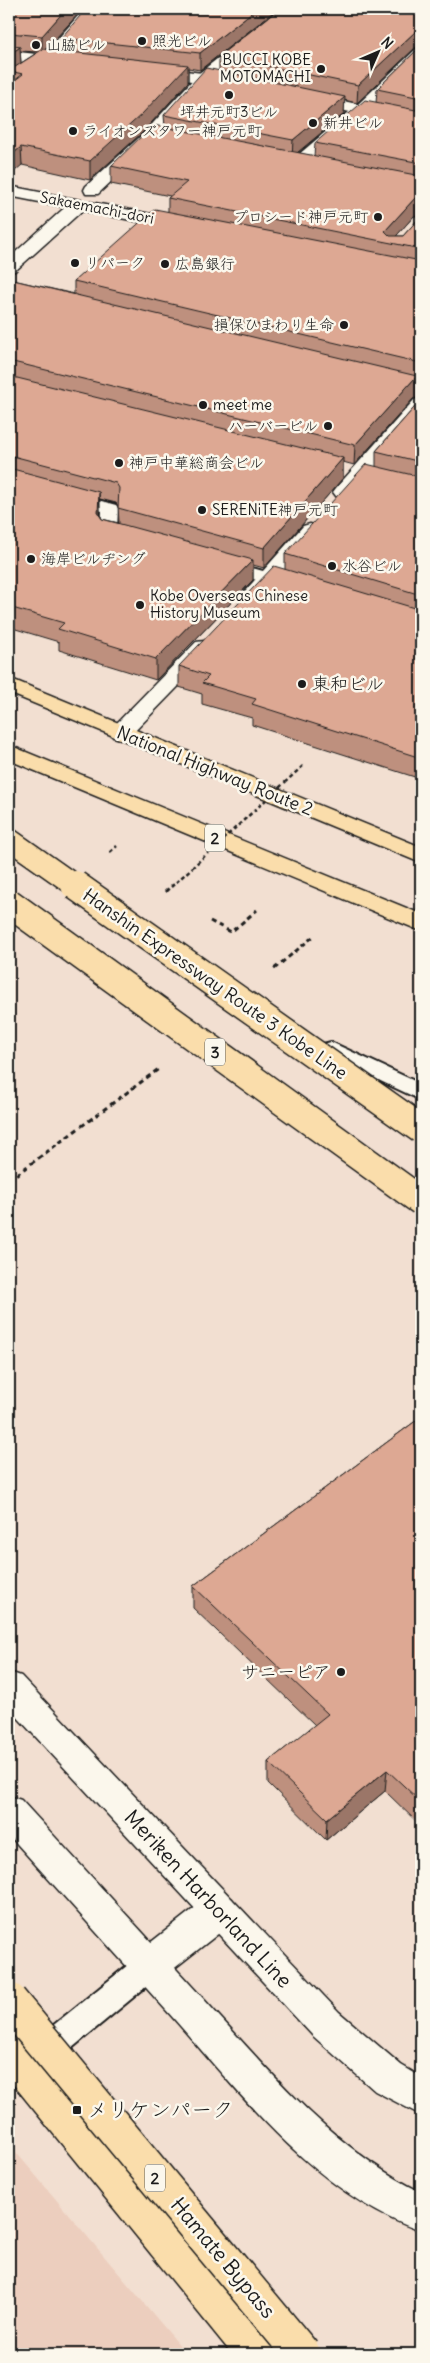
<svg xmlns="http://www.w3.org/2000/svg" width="430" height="2363" font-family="Delius,'Klee One',sans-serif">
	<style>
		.built { fill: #eccebe }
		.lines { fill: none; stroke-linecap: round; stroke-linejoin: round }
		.service-casing { stroke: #1c1c1c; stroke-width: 4 }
		.pedestrian-casing { stroke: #1c1c1c; stroke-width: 3 }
		.minor-casing { stroke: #1c1c1c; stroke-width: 3 }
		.tertiary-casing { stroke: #1c1c1c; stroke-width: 3 }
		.trunk-casing { stroke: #1c1c1c; stroke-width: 3 }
		.motorway-casing { stroke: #1c1c1c; stroke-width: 3 }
		.path-far1 { stroke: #1c1c1c; stroke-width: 2.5; stroke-dasharray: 4 3; stroke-linecap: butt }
		.path { stroke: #1c1c1c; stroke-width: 3; stroke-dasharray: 5 4; stroke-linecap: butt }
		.service { fill: #fbf7ec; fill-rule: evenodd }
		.pedestrian { fill: #fbf7ec; fill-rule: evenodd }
		.minor { fill: #fbf7ec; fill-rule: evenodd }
		.tertiary { fill: #fbf7ec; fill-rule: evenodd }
		.trunk { fill: #faddab; fill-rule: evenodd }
		.motorway { fill: #faddab; fill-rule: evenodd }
		.motorway-bridge-far2-casing { stroke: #1c1c1c; stroke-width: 24; stroke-linecap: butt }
		.motorway-bridge-far1-casing { stroke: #1c1c1c; stroke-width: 31; stroke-linecap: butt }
		.motorway-bridge-casing { stroke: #1c1c1c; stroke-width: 39; stroke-linecap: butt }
		.path-bridge-far1 { stroke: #1c1c1c; stroke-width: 2.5; stroke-dasharray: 4 3; stroke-linecap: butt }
		.path-bridge { stroke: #1c1c1c; stroke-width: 3; stroke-dasharray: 5 4; stroke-linecap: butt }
		.motorway-bridge-far2 { stroke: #faddab; stroke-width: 21 }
		.motorway-bridge-far1 { stroke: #faddab; stroke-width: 28 }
		.motorway-bridge { stroke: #faddab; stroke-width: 36 }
		.wall { fill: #be907e; stroke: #1c1c1c; fill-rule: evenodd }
		.shaded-wall { fill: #9b7667; stroke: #1c1c1c }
		.building { fill: #dda893; stroke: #1c1c1c }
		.poi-dot { fill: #1c1c1c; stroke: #fbf7ec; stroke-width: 2 }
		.labels { text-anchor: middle; stroke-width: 5; stroke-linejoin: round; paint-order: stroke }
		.far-poi-label { font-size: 15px; fill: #1c1c1c; stroke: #fbf7ec; text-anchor: start }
		.far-street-label { font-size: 15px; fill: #1c1c1c; stroke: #fbf7ec }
		.shield { fill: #fbf7ec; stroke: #5f5e5a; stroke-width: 1 }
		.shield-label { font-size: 16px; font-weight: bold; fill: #1c1c1c }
		.poi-label { font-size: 18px; fill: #1c1c1c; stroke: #fbf7ec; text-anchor: start }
		.street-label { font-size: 18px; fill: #1c1c1c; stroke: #fbf7ec }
		.near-street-label { font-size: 21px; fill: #1c1c1c; stroke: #fbf7ec }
		.near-poi-label { font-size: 21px; fill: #1c1c1c; stroke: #fbf7ec; text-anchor: start }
	</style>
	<rect width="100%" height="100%" fill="#f2dfd1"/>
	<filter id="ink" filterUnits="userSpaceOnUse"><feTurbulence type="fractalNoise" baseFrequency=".02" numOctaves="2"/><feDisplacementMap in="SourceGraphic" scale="10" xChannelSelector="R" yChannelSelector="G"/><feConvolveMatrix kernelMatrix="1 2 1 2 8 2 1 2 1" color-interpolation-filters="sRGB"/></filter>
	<g filter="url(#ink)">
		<path class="built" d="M 9,2144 L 187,2354 L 9,2354 Z"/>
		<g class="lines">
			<g class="service-casing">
				<path id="service" d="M 72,493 L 116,505 L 118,508 L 117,530 L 134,534 L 136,538 L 134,542 L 128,543 L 103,537 L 101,533 L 102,511 L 66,501 L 64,498 L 66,495 Z
					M 224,560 L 295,580 L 298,584 L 295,588 L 289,589 L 218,569 L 216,565 L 218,561 Z
					M 331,1042 L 421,1084 L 421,1100 L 323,1054 L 320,1049 L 323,1044 Z
					M 149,1952 L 159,1956 L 164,1966 L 159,1976 L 72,2048 L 76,2058 L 72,2068 L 61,2073 C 48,2067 42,2059 36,2046 L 40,2036 L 139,1956 Z"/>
			</g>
			<g class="pedestrian-casing">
				<path id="pedestrian" d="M 84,9 L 99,9 L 52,63 L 42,63 L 39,60 L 42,57 Z
					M 280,9 L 296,9 L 208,80 L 156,139 L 98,194 L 86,194 L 84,190 L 86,186 L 144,133 L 198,74 Z
					M 421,48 L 421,60 L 368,112 L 303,167 L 291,167 L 289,164 L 291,161 L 356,106 L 416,49 Z"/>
			</g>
			<g class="minor-casing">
				<path id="minor" d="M 9,51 L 64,57 L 72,62 L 64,67 L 9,61 Z
					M 152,67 L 236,77 L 244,82 L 236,87 L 147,75 L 144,72 L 147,69 Z
					M 307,93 L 421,118 L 421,128 L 301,101 L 299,98 L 301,95 Z
					M 78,200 L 84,201 L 86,205 L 84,209 L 15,271 L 9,272 L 9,258 L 72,201 Z
					M 421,398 L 421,415 L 350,496 L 343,498 L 336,496 L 333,492 L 336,488 L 414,400 Z
					M 310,524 L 317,526 L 320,530 L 317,534 L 259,599 L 252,601 L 245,599 L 241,595 L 245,591 L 303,526 Z
					M 204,641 L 212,642 L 215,647 L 212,652 L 129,737 L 121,739 L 113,737 L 110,732 L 113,727 L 196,642 Z
					M 219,1895 L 232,1899 L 237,1911 L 232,1923 L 162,1978 L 149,1983 L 136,1978 L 131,1966 L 136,1954 L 206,1899 Z"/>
			</g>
			<g class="tertiary-casing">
				<path id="tertiary" d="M 9,186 L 181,220 L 187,221 L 190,225 L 187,229 L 181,230 L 9,196 Z
					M 9,1672 L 21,1676 L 339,2012 L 401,2065 L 421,2077 L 421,2115 L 375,2091 L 313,2036 L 9,1708 Z
					M 9,1796 L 21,1800 C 81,1865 140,1930 200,1995 C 267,2068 331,2148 421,2192 L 421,2231 C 316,2194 245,2099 174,2019 C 119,1958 64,1896 9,1835 Z"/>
			</g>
			<g class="trunk-casing">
				<path id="trunk" d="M 9,678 L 421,847 L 421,863 L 9,693 Z
					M 9,745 L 421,914 L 421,931 L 9,760 Z"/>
			</g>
			<g class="motorway-casing">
				<path id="motorway" d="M 9,2033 L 22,2038 L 272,2340 L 278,2354 L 232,2354 L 9,2079 Z"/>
			</g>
			<path class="path-far1" d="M 110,852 L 117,846"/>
			<path class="path" d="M 210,921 L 231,932 L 257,910
				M 274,969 L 314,936
				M 9,1180 L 160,1068"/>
			<use href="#service" class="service"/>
			<use href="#pedestrian" class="pedestrian"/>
			<use href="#minor" class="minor"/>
			<use href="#tertiary" class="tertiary"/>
			<use href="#trunk" class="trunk"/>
			<use href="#motorway" class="motorway"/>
			<g class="motorway-bridge-far2-casing">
				<path id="motorway-bridge-far2" d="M 9,839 L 77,887"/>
			</g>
			<g class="motorway-bridge-far1-casing">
				<path id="motorway-bridge-far1" d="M 75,885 L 421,1129
					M 9,903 L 421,1201"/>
			</g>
			<g class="motorway-bridge-casing">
				<path id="motorway-bridge" d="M 9,2001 L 302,2354"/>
			</g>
			<path class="path-bridge-far1" d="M 171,887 L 305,764"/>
			<path class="path-bridge" d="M 165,892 L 172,885"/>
			<use href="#motorway-bridge-far2" class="motorway-bridge-far2"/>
			<use href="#motorway-bridge-far1" class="motorway-bridge-far1"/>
			<use href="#motorway-bridge" class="motorway-bridge"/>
		</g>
		<path class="wall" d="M 9,9 L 83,9 L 45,49 L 61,51 L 61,38 L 277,9 L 200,70 L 188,68 L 188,82 L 143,132 L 90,180 L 22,165 L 9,84 ZM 20,51 L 38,52 L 21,63 Z
			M 421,9 L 421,46 L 420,45 L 415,48 L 357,103 L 344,100 L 344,114 L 298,153 L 314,156 L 315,143 L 376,103 L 377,89 L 421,46 L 421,215 L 414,216 L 396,236 L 403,236 L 421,216 L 421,383 L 420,382 L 419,397 L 413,399 L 354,465 L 343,462 L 343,478 L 264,568 L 253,565 L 253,580 L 156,680 L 59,650 L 59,642 L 9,627 L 9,279 L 74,294 L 74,281 L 168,211 L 168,198 L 170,196 L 111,184 L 111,166 L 165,127 L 164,115 L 219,70 L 219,56 ZM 100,499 L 116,503 L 118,506 L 119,523 L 102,519 L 100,515 Z
			M 421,400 L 421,779 L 252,725 L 252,718 L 202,704 L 202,694 L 179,687 L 179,666 L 285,569 L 285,554 L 376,467 L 376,451 Z
			M 421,1417 L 421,1826 L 385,1791 L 326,1840 L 268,1783 L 268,1762 L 315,1725 L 193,1608 L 193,1586 Z"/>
		<path class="shaded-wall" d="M 66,9 L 83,9 L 42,53 L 42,36 Z
			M 256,9 L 277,9 L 200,70 L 200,53 Z
			M 421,28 L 420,45 L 415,48 L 357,103 L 358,85 L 416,31 Z
			M 20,47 L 21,64 L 9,71 L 9,55 Z
			M 188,65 L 188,82 L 143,132 L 90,180 L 90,161 Z
			M 345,97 L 344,114 L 292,157 L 293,140 Z
			M 21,147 L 22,165 L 9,176 L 9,157 Z
			M 421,197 L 421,215 L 414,216 L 390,243 L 385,231 L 415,198 Z
			M 421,377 L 419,397 L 413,399 L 354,465 L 355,445 L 414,379 Z
			M 343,458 L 343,478 L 264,568 L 264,548 Z
			M 99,492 L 100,512 L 99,533 L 98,513 Z
			M 253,560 L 253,580 L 156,680 L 156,659 Z
			M 387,1770 L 385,1791 L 326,1840 L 327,1819 Z"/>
		<path class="building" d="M 9,9 L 66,9 L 42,36 L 9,33 Z
			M 86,9 L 256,9 L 200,53 L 61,38 Z
			M 279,9 L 421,9 L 421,28 L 416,31 L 358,85 L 219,56 Z
			M 9,45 L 20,47 L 9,55 Z
			M 421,46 L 421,98 L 377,89 Z
			M 43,49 L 188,65 L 142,114 L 90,161 L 21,147 L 9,157 L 9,85 L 23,74 L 9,71 Z
			M 206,68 L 345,97 L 293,140 L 164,115 Z
			M 365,100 L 421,111 L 421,163 L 315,143 Z
			M 153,125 L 421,176 L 421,197 L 415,198 L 385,231 L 390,236 L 403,236 L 421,216 L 421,249 L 168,198 L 187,182 L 111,166 Z
			M 155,209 L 421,261 L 421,363 L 74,281 Z
			M 9,279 L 421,377 L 414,379 L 355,445 L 9,361 Z
			M 9,376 L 343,458 L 264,548 L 118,508 L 119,488 L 116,483 L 9,455 Z
			M 421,400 L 421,462 L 376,451 Z
			M 366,464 L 421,477 L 421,595 L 285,554 Z
			M 9,468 L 99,492 L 98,513 L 102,519 L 253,560 L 156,659 L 58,629 L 64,623 L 9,607 Z
			M 274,566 L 421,610 L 421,758 L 252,704 L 256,699 L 202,683 L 209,676 L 179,666 Z
			M 421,1417 L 421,1802 L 387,1770 L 327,1819 L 268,1762 L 328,1714 L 193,1586 Z"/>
	</g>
	<g class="poi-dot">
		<circle cx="142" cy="41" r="5"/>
		<circle cx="36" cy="45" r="5"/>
		<circle cx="321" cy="69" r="5"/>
		<circle cx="229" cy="95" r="5"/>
		<circle cx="313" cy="123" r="5"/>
		<circle cx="73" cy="131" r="5"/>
		<circle cx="378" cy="217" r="5"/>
		<circle cx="75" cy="263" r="5"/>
		<circle cx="165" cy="264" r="5"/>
		<circle cx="344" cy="325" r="5"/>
		<circle cx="203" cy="405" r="5"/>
		<circle cx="328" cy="426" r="5"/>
		<circle cx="119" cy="463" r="5"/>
		<circle cx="202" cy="510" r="5"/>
		<circle cx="31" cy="559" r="5"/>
		<circle cx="332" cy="566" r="5"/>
		<circle cx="140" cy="605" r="5"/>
		<circle cx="302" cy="684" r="5"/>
		<circle cx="341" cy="1672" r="5"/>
		<rect x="72" y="2105" width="10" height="10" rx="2.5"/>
	</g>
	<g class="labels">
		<g class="far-poi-label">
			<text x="152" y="46">照光ビル</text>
			<text x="46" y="50">山脇ビル</text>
			<text x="311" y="65" text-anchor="end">BUCCI KOBE<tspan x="311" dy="17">MOTOMACHI</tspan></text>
			<text x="229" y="117" text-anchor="middle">坪井元町3ビル</text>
			<text x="323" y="128">新井ビル</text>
			<text x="83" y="136">ライオンズタワー神戸元町</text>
			<text x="368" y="222" text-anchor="end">プロシード神戸元町</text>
			<text x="85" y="268">リパーク</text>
			<text x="175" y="269">広島銀行</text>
			<text x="334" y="330" text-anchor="end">損保ひまわり生命</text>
			<text x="213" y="410">meet me</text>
			<text x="318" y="431" text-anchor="end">ハーバービル</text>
			<text x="129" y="468">神戸中華総商会ビル</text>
			<text x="212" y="515">SERENiTE神戸元町</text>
			<text x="41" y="564">海岸ビルヂング</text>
			<text x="342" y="571">水谷ビル</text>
			<text x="150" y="601">Kobe Overseas Chinese<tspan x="150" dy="17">History Museum</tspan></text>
		</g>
		<g class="far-street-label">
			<text transform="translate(97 208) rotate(11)" y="5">Sakaemachi-dori</text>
		</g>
		<g class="shield">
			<rect x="205" y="824.5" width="20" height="27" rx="4"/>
			<rect x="205" y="1038.5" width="20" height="27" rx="4"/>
			<rect x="145" y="2164.5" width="20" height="27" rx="4"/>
		</g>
		<g class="shield-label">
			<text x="215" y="844">2</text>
			<text x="215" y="1058">3</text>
			<text x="155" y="2184">2</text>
		</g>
		<g class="poi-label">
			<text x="312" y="690">東和ビル</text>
			<text x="331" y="1678" text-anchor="end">サニーピア</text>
		</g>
		<g class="street-label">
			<text transform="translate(215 771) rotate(22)" y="6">National Highway Route 2</text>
			<text transform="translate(215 984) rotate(35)" y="6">Hanshin Expressway Route 3 Kobe Line</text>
		</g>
		<g class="near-street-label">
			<text transform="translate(208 1899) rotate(47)" y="7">Meriken Harborland Line</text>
			<text transform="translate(223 2258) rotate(50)" y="7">Hamate Bypass</text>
		</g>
		<g class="near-poi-label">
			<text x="87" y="2117">メリケンパーク</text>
		</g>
	</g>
	<rect width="430" height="2363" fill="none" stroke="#fbf7ec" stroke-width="30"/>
	<rect x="15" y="15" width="400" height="2333" fill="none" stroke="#1c1c1c" stroke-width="2" filter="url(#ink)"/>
	<g transform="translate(378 52) rotate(45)" stroke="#fbf7ec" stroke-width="4" paint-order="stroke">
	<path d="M0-4L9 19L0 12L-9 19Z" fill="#1c1c1c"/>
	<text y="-8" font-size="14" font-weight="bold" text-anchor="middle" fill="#1c1c1c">N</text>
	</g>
</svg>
